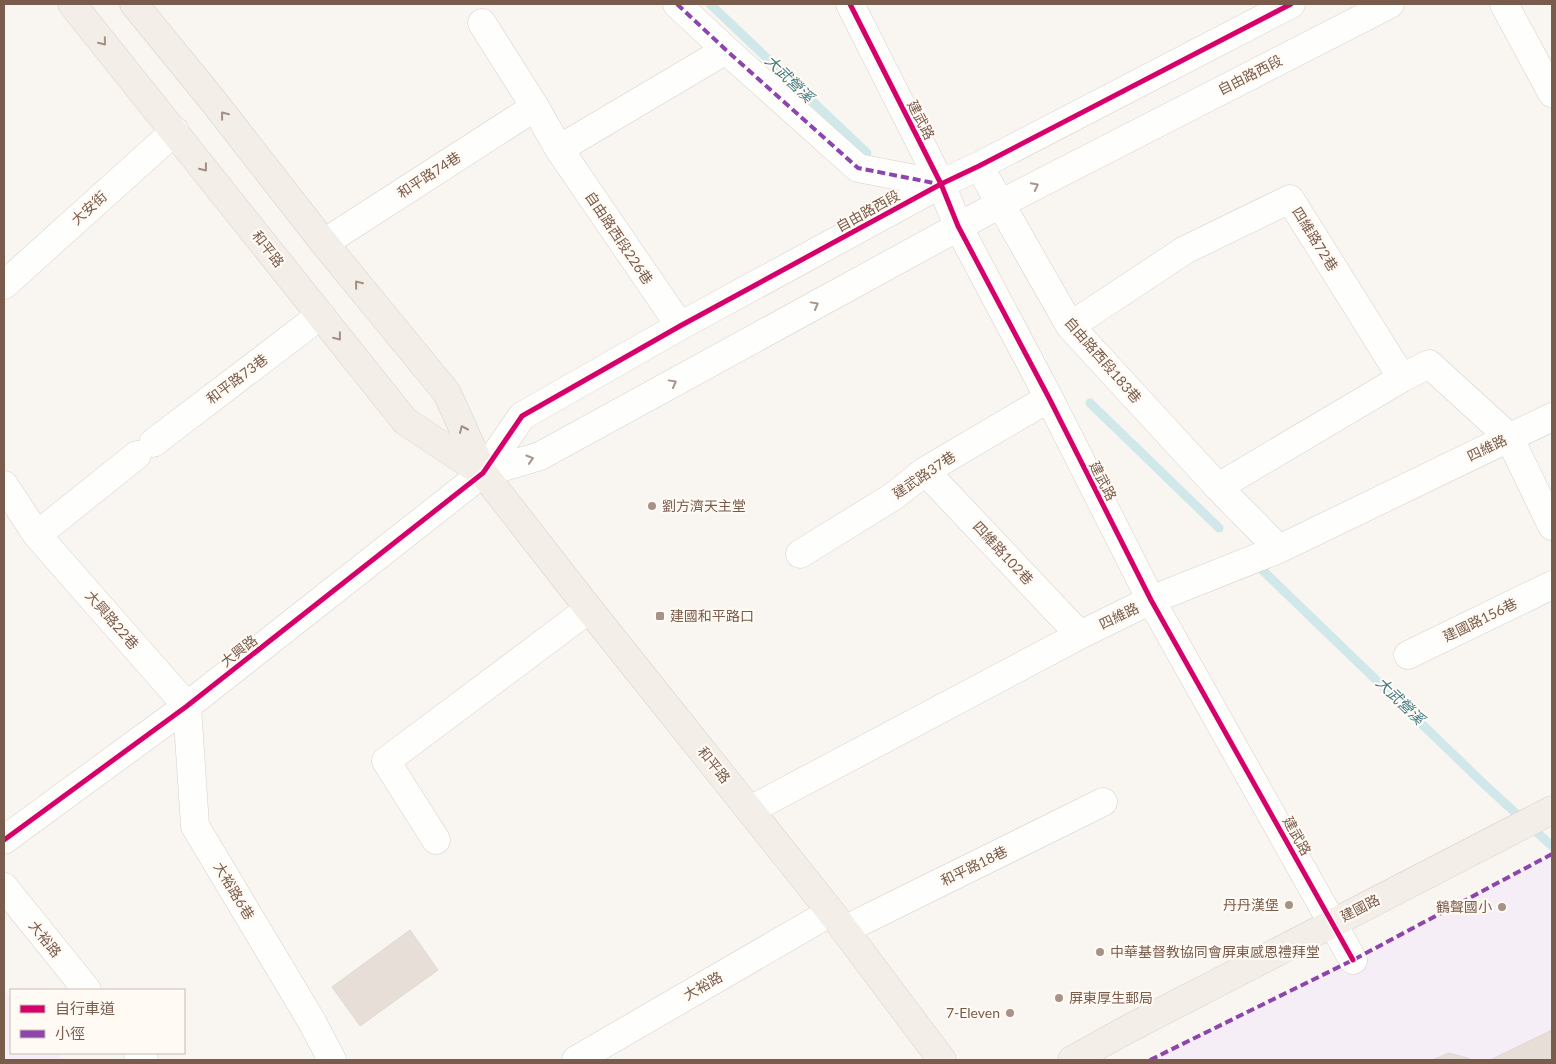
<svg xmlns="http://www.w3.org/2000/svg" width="1556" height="1064" font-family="Lato,'Noto Sans TC',sans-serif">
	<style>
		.education { fill: #f6eef6 }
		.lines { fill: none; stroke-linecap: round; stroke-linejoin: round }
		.stream { stroke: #d0e8ea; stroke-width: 9 }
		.building { fill: #e6ded7; stroke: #e2d8d2 }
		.minor-casing { stroke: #d7d1cb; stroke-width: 29 }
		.major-casing { stroke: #dad1cc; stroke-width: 29 }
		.minor { stroke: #fefefd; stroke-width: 28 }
		.major { stroke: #f3eee8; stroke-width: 28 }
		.quiet { stroke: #8e44ad; stroke-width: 4; stroke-dasharray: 8 4; stroke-linecap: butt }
		.cycleway-casing { stroke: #fffaf3; stroke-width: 8 }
		.cycleway { stroke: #d6006c; stroke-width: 5 }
		.oneway { stroke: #a48f83 }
		.oneway2 { stroke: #a8958b }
		.poi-dot { fill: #a69286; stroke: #fffaf3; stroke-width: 2 }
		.labels { text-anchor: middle; stroke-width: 4.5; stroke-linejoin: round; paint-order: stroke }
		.street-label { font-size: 14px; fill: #7a5c4d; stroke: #fffaf3 }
		.poi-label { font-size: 14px; fill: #7a5c4d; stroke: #fffaf3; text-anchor: start }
		.water-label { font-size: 15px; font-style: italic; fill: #437c86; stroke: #fffaf3 }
	</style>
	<rect width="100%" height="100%" fill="#f9f5f0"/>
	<path class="education" d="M 1552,854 L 1552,1060 L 1150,1060 L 1353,960 Z
		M 4,990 L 11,999 L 11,1053 L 57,1053 L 63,1060 L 4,1060 Z"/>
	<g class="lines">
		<path class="stream" d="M 710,4 L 867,153
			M 1090,403 L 1219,528
			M 1254,562 L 1486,786 L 1552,846"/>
	</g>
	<path class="building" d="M 410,930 L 438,970 L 360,1026 L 332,987 Z
		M 1552,1030 L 1552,1060 L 1490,1060 Z
		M 1449,1053 L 1467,1058 L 1473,1060 L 1432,1060 Z"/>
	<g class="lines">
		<g class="minor-casing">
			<path id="minor" d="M 677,4 L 726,50 L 858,168 L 941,184
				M 850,4 L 941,184 L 958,226 L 1049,398 L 1151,600 L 1353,960
				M 1504,4 L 1552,93
				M 482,23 L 535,107 L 559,149 L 680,326
				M 559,149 L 726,50
				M 979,166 L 1070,326 L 1218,487 L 1279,549
				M 324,243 L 535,107
				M 4,285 L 175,131
				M 1070,326 L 1185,250 L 1290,199 L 1402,378
				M 153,443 L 321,315
				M 925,471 L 1080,635
				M 483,473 L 540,456 L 1000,204 L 1390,4
				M 4,485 L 37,535 L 187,706 L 195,826 L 311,1020 L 332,1060
				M 1218,487 L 1402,378 L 1429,364 L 1509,437 L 1552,526
				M 37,535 L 137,455
				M 800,554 L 894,496 L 925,471 L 1049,398
				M 1408,655 L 1552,585
				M 750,810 L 1080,635 L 1151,600 L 1279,549 L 1552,417
				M 4,840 L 187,706 L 483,473 L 522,416 L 680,326 L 941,184 L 979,166 L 1291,4
				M 436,840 L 386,761 L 589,609
				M 4,887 L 87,990
				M 844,930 L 1103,802
				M 138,1053 L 144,1060
				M 576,1060 L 831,912"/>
		</g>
		<g class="major-casing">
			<path id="major" d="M 72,4 L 405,421 L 483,473
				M 134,4 L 210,97 L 324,243 L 447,393 L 483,473 L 589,609 L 831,912 L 942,1060
				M 1072,1060 L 1128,1029 L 1552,810"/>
		</g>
		<use href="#minor" class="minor"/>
		<use href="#major" class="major"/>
		<path class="quiet" d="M 677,4 L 726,50 L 858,168 L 939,184
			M 1150,1060 L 1353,960 L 1552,854"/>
		<g class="cycleway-casing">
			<path id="cycleway" d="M 850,4 L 941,184 L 958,226 L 1049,398 L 1151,600 L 1353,960
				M 4,840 L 187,706 L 483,473 L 522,416 L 680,326 L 941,184 L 979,166 L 1291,4"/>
		</g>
		<use href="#cycleway" class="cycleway"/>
	</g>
	<defs><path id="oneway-chevron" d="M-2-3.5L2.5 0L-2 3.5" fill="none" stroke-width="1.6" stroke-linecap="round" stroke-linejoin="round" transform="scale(1.25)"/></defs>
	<g class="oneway">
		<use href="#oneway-chevron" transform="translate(103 42) rotate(51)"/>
		<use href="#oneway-chevron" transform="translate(224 115) rotate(-128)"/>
		<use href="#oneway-chevron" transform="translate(204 168) rotate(52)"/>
		<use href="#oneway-chevron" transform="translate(358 284) rotate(-129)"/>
		<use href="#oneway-chevron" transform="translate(338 337) rotate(51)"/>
		<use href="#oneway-chevron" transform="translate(463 429) rotate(-114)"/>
	</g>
	<g class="oneway2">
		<use href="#oneway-chevron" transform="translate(1035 186) rotate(-27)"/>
		<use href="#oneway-chevron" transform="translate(815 305) rotate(-29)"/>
		<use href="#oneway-chevron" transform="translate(673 383) rotate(-29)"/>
		<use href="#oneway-chevron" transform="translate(530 459) rotate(-17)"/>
	</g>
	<g class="poi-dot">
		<circle cx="652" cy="506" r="5"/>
		<rect x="655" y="611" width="10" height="10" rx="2.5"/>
		<circle cx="1289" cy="905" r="5"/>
		<circle cx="1502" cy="907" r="5"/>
		<circle cx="1100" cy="952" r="5"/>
		<circle cx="1059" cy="998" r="5"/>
		<circle cx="1010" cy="1013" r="5"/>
	</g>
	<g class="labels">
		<g class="street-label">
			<text transform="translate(1250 75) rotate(-27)" y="5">自由路西段</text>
			<text transform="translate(921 120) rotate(63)" y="5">建武路</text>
			<text transform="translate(429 175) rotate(-33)" y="5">和平路74巷</text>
			<text transform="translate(89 208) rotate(-42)" y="5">大安街</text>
			<text transform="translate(868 211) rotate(-29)" y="5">自由路西段</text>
			<text transform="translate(619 238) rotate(56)" y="5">自由路西段226巷</text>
			<text transform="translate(1315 239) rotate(58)" y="5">四維路72巷</text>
			<text transform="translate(268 249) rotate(52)" y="5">和平路</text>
			<text transform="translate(1103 360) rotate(49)" y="5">自由路西段183巷</text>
			<text transform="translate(237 379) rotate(-37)" y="5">和平路73巷</text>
			<text transform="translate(1487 448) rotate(-26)" y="5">四維路</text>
			<text transform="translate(924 475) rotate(-34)" y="5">建武路37巷</text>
			<text transform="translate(1103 481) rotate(63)" y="5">建武路</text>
			<text transform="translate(1003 553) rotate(47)" y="5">四維路102巷</text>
			<text transform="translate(1119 616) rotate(-26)" y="5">四維路</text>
			<text transform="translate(112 620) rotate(49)" y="5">大興路22巷</text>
			<text transform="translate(1480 620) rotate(-26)" y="5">建國路156巷</text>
			<text transform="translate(239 651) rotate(-38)" y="5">大興路</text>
			<text transform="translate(714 765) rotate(51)" y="5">和平路</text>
			<text transform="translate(1297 836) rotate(61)" y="5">建武路</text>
			<text transform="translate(974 866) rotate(-26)" y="5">和平路18巷</text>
			<text transform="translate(234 891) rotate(59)" y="5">大裕路6巷</text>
			<text transform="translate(1360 908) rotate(-27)" y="5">建國路</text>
			<text transform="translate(45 939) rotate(51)" y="5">大裕路</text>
			<text transform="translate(703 986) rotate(-30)" y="5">大裕路</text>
		</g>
		<g class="poi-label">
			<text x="662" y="511">劉方濟天主堂</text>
			<text x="670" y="621">建國和平路口</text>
			<text x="1279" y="910" text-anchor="end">丹丹漢堡</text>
			<text x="1492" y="912" text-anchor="end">鶴聲國小</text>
			<text x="1110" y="957">中華基督教協同會屏東感恩禮拜堂</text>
			<text x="1069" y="1003">屏東厚生郵局</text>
			<text x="1000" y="1018" text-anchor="end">7-Eleven</text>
		</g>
		<g class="water-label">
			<text transform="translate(789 79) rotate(44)" y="5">大武營溪</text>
			<text transform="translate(1400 701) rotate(44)" y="5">大武營溪</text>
		</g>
	</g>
	<rect width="1556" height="1064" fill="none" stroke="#7a5c4d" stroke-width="10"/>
	<rect x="10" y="989" width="175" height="65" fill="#fffaf3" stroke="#cabbb1"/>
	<rect x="20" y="1005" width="25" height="8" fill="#d6006c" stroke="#cabbb1"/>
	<text x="55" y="1014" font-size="15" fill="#7a5c4d">自行車道</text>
	<rect x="20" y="1030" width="25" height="8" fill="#8e44ad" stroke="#cabbb1"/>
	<text x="55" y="1039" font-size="15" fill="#7a5c4d">小徑</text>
</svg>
